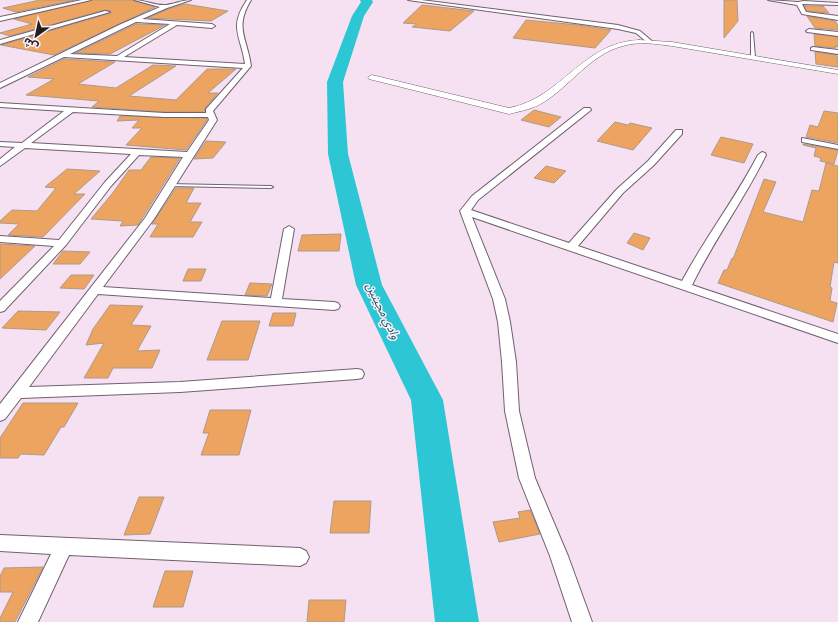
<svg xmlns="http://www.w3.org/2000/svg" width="838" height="622" font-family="Barlow,'Noto Sans Arabic',sans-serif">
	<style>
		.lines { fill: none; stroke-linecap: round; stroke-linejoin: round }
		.river { fill: #2dc6d4; fill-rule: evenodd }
		.building { fill: #eda460; stroke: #ad9a8a }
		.service-casing { stroke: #71606f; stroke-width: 2 }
		.minor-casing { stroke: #71606f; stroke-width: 2 }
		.tertiary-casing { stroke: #71606f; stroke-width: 1 }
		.service { fill: #fff; fill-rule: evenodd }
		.minor { fill: #fff; fill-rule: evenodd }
		.tertiary { fill: #fff; fill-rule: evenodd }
		.labels { text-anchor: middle; stroke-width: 3; stroke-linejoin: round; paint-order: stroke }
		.water-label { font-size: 12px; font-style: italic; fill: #175359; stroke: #fdf1fc }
	</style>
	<rect width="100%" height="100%" fill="#f5e1f2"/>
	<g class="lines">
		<path class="river" d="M 360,0 L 372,0 L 373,2 L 364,16 L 343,82 L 348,154 L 382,285 L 443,400 L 479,622 L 435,622 L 411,400 L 356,285 L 328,154 L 327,82 L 352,16 L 361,2 Z"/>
	</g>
	<path class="building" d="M 40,0 L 75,0 L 16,12 L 3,8 Z
		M 92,0 L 133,0 L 155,7 L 54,55 L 1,45 L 111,13 L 110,11 L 105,10 L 10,36 L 0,33 L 32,24 L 14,19 Z
		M 724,0 L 737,0 L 738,21 L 724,38 Z
		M 185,4 L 228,11 L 211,21 L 148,18 L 168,9 Z
		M 422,5 L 474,11 L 450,31 L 412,27 L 417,24 L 403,23 Z
		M 804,6 L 823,6 L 829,13 L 807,11 Z
		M 807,16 L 835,21 L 838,25 L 838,30 L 815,28 Z
		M 526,20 L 578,25 L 611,30 L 595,48 L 513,38 Z
		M 136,24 L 165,25 L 110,54 L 76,53 Z
		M 814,34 L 838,37 L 838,47 L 835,46 L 836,48 L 815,46 Z
		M 815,52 L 837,55 L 838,67 L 816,64 Z
		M 64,59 L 115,62 L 78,84 L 116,88 L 153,65 L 176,66 L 129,96 L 176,100 L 207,69 L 236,69 L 208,93 L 218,93 L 205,108 L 204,112 L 164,112 L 92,107 L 99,101 L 26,95 L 54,79 L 28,77 Z
		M 534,110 L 561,117 L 549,127 L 521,120 Z
		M 824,111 L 838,113 L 838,143 L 806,137 L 810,125 L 818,127 Z
		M 120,116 L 207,118 L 207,120 L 186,150 L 126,145 L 142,128 L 132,128 L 139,120 L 117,121 Z
		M 615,122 L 628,125 L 630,123 L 652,128 L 633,150 L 597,141 Z
		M 721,137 L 753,144 L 744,163 L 711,155 Z
		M 206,141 L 226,142 L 213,158 L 194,159 Z
		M 803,144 L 838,150 L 834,164 L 820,161 L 821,158 L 814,156 L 816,148 L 803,145 Z
		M 151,157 L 180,158 L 138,225 L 120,226 L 123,221 L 91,219 L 112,194 L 129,170 L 141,170 Z
		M 826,163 L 838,166 L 838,263 L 834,262 L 830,287 L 832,288 L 830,301 L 837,303 L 833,322 L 718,283 L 724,270 L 727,270 L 732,258 L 733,259 L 764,179 L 776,182 L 763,212 L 803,222 L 812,190 L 819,191 Z
		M 546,166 L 566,171 L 554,183 L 534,178 Z
		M 67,169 L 100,171 L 74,194 L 85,194 L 43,237 L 8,235 L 19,224 L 0,223 L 0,221 L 12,210 L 37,211 L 56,188 L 45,187 Z
		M 176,188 L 194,188 L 186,203 L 201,203 L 190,222 L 202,222 L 193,237 L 150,237 L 158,224 L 152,224 Z
		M 634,233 L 650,238 L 643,250 L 627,243 Z
		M 341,234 L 339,251 L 298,251 L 302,235 Z
		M 0,244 L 35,246 L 0,279 Z
		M 63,251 L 90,252 L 80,264 L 53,264 Z
		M 188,269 L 206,269 L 201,281 L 183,281 Z
		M 71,275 L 94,275 L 84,289 L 60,288 Z
		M 250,283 L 272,284 L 267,296 L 245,295 Z
		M 110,305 L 143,306 L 131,325 L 151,326 L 137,351 L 160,350 L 152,368 L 113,368 L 108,378 L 84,378 L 104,343 L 86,345 L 93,329 Z
		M 18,311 L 60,312 L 46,330 L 2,328 Z
		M 273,313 L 296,313 L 293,326 L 269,326 Z
		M 222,321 L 260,321 L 248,360 L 207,360 Z
		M 23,403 L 78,403 L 64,427 L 61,427 L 44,455 L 21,454 L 18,458 L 0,458 L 0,438 Z
		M 210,410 L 251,410 L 239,455 L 201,455 L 209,433 L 203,433 Z
		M 139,497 L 164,497 L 150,534 L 124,535 Z
		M 334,501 L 371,501 L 369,533 L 330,533 Z
		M 530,510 L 540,534 L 499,542 L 493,522 L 520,518 L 518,512 Z
		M 43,567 L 15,622 L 0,622 L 0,618 L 13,592 L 0,592 L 0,576 L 4,568 Z
		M 165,571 L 193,571 L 183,607 L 153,607 Z
		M 309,600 L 346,600 L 344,622 L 307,622 Z"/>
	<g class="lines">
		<g class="service-casing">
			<path id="service" d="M 752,32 L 753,33 L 755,57 L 753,58 L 751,57 L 751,33 Z
				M 168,184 L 271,186 L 273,187 L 271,188 L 170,186 L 168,186 Z"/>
		</g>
		<g class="minor-casing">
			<path id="minor" d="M 82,0 L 91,0 L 0,21 L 0,17 Z
				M 134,0 C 144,0 156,6 166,5 C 175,4 182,0 191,0 L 167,8 L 142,19 L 212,24 L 215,26 L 212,28 L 177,25 L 124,57 L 245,64 C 241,35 228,28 247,0 L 251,0 C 234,28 247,37 251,66 L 213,111 L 217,120 L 154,219 L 103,287 L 271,298 L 284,229 L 289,226 L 294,229 L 282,299 L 334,302 L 338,303 L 340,306 L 338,309 L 334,310 L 98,294 L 29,387 L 180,382 L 357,369 L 362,370 L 364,374 L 362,378 L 357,379 L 180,392 L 21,398 L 5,419 L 0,421 L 0,404 L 145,218 L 183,157 L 139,155 L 111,186 L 66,245 L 4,311 L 0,312 L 0,301 L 54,246 L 0,242 L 0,236 L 59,240 L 105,182 L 131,154 L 25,148 L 0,166 L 0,159 L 15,147 L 0,146 L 0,142 L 22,143 L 64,111 L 0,107 L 0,103 L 164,113 L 206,113 L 206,109 L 243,68 L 64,57 L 0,88 L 0,83 L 119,25 L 160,7 ZM 136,22 L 170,24 L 117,56 L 70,54 ZM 73,112 L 164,117 L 208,117 L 209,120 L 187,152 L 31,143 Z
				M 408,0 L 421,0 L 618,25 L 640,31 L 653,42 L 648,43 L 636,33 L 618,29 Z
				M 768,0 L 798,2 L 804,1 L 838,3 L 838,5 L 802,4 L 806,12 L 838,16 L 838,20 L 802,14 L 797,5 Z
				M 105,11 L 110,12 L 0,44 L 0,40 Z
				M 809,29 L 838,32 L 838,36 L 807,32 L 806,31 Z
				M 813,47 L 838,50 L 838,54 L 811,50 L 811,48 Z
				M 584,108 L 590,108 L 591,110 L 478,200 L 471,210 L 569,243 L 617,189 L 648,161 L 676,130 L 682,130 L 682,134 L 654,165 L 623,193 L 578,246 L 682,281 C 705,238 735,199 758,155 L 762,152 L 765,153 L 766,155 C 744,200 714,240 692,285 L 838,334 L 838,343 L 472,217 L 505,299 L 510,322 L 516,362 L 519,411 L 535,478 L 568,556 L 592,622 L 572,622 L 550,556 L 519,478 L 505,411 L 502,362 L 498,322 L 493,299 L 460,211 L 472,196 Z
				M 802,138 L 838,145 L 838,149 L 802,142 Z
				M 0,535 L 300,548 L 306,551 L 309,557 L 306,563 L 300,566 L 69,555 L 38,622 L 18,622 L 51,554 L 0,551 Z"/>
		</g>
		<g class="tertiary-casing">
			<path id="tertiary" d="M 639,40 L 672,42 L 838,70 L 838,74 L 672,46 C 656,44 639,41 623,46 C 591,54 571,85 544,102 C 533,109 521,111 509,114 L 369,79 L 368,77 L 372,75 L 509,108 C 562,98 582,42 639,40 Z"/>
		</g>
		<use href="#service" class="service"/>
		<use href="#minor" class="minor"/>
		<use href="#tertiary" class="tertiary"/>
	</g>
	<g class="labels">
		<g class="water-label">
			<text transform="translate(383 311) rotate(64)" y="4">وادي مجينين</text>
		</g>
	</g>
	<g transform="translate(36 36) rotate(213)" stroke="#fdf1fc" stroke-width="3" paint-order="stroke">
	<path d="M0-3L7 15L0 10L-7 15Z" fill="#231c22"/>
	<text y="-6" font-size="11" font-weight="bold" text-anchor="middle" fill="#231c22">ش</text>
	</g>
</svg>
